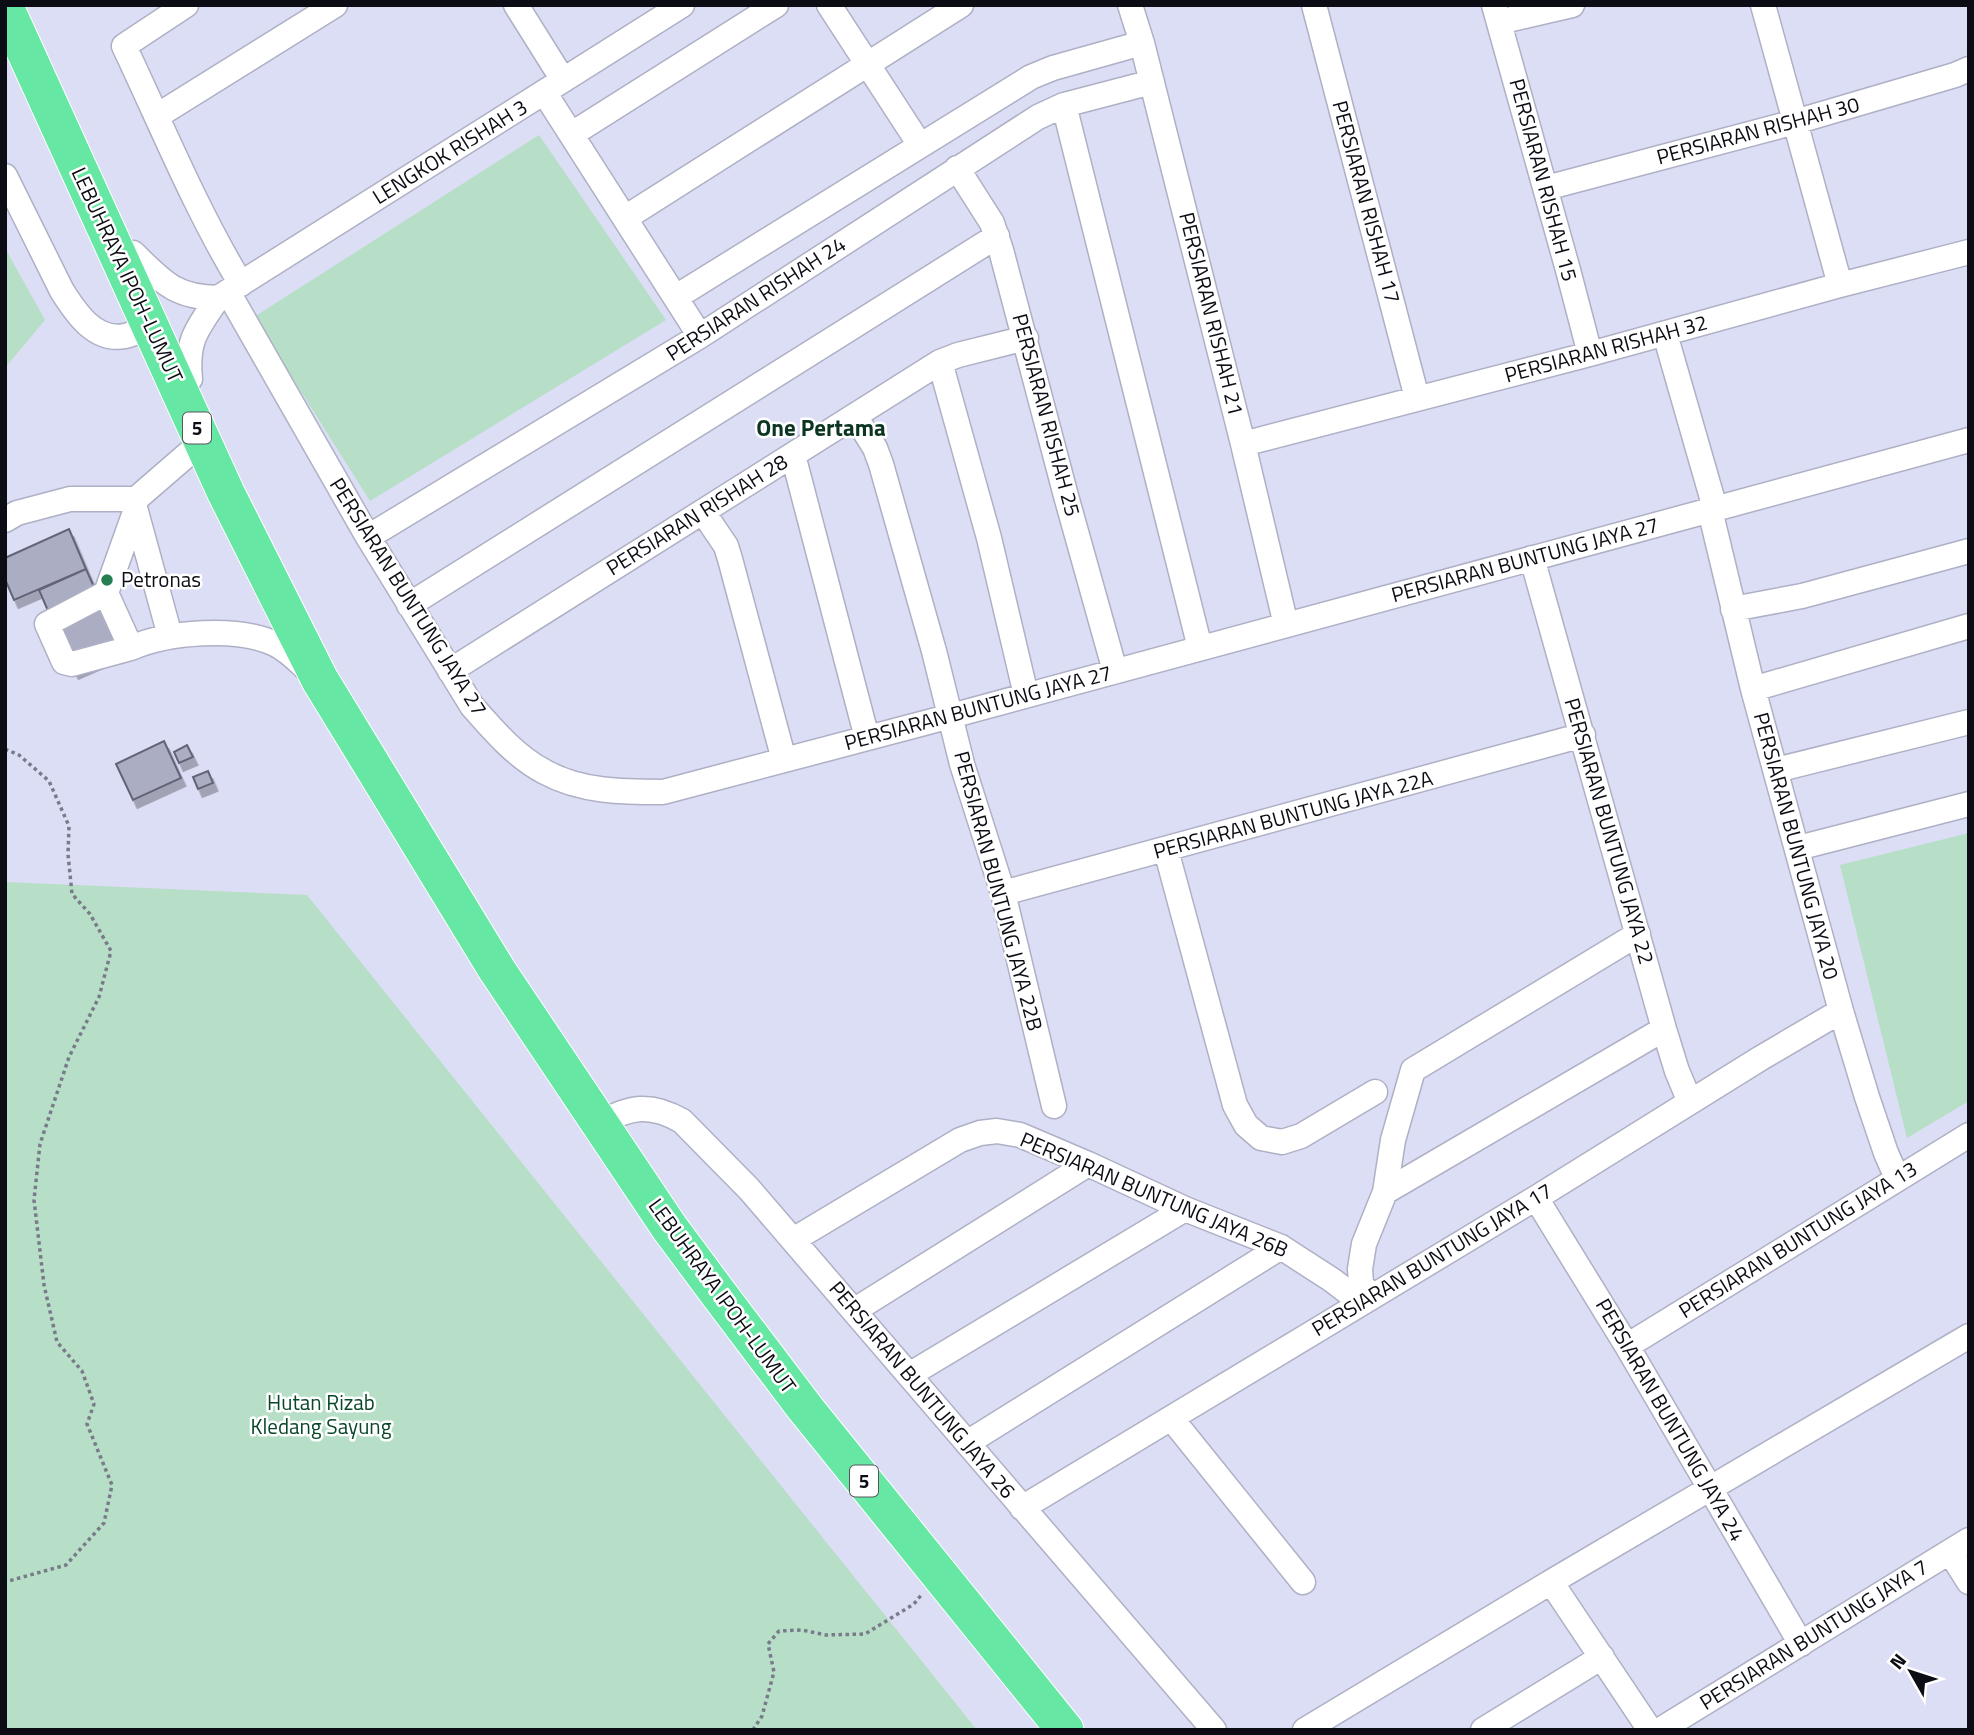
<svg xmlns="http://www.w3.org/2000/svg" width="1974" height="1735" font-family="'Titillium Web',sans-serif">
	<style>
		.green { fill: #b7dec6 }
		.building { fill: #abadc3; stroke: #636478; stroke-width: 2; filter: url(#shadow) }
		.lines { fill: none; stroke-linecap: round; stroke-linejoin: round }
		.minor-casing { stroke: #aeb0c5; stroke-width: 27 }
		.highway-casing { stroke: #fff; stroke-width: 39 }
		.path { stroke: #797a8a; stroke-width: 3.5; stroke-dasharray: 3.5 3.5; stroke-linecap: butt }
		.minor { stroke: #fff; stroke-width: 24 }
		.highway { stroke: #66e7a3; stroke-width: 37 }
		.poi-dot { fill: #267f53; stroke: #fff; stroke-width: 2.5 }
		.labels { text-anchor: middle; stroke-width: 5; stroke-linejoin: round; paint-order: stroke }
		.shield { fill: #fff; stroke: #55565a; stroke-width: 2 }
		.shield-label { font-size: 19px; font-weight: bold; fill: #0c0d14 }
		.street-label { font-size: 21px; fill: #0c0d14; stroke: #fff }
		.poi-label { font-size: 21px; fill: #0c0d14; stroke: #fff; text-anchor: start }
		.park-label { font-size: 21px; fill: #09462a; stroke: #fff }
		.neighbourhood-label { font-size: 23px; font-weight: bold; fill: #0b3521; stroke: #fff }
	</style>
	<defs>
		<filter id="shadow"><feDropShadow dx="4.5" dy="8" stdDeviation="0" flood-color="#0004"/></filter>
	</defs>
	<rect width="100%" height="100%" fill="#dcdef5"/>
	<path class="green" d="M 539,135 L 666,320 L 370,501 L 254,317 Z
		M 5,248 L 45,320 L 5,368 Z
		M 1969,833 L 1969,1101 L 1907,1138 L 1840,865 Z
		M 5,882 L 307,895 L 977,1730 L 5,1730 Z"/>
	<path class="building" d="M 69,529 L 86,569 L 14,600 L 5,579 L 5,558 Z
		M 86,569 L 122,650 L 74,671 L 39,590 Z
		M 164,741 L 181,778 L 133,800 L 116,764 Z
		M 187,745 L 193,757 L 179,763 L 174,752 Z
		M 208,771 L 213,783 L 198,789 L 193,777 Z"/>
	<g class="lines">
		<g class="minor-casing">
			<path id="minor" d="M 186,5 L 124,46 C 162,126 195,208 241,284
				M 516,5 L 563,80
				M 829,5 L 920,145
				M 1130,5 L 1142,43 L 1243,444 L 1286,625
				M 1314,5 L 1417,398
				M 1494,5 L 1568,270 L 1590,354
				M 1763,5 L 1840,285
				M 1499,22 L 1572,5
				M 544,92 L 700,336
				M 1064,105 L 1200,648
				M 157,116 L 335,5
				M 572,134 L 776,5
				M 957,168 L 992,223 L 1001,250 L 1066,496 L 1115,671
				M 5,176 L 62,291 C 76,313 95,342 125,336 C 134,334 143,329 151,326
				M 1546,188 L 1795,122 L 1955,75 L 1969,69
				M 625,218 L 961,5
				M 133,253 C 163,282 174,297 218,298
				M 228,292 L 368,537 L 472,706 C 493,730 516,757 545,772 C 581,792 624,792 663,792 L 951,716 L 1969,440
				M 676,297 L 1031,77 L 1053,68 L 1142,43
				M 1665,334 L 1715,508
				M 940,362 L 989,538 L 1026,695
				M 190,379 C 186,340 197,329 218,298 L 682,5
				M 855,416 L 875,448 L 881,464 L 934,651 L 962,764 L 1003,893 L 1054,1106
				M 1243,444 L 1590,354 L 1840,285 L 1969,252
				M 793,455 L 867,738
				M 135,508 L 170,636
				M 1710,510 L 1753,689 L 1841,1011 L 1867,1097 L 1886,1153 L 1897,1178
				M 135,512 L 106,593 L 131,648 C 167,632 238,626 275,644 C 288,650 298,661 309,671
				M 703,512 L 726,546 L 730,559 L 784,760
				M 5,520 L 17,513 L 70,499 L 136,499 L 203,441
				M 368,537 L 700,336 L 1038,117 L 1064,105 L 1152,82
				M 1532,558 L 1664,1029 L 1677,1071 L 1690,1102
				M 106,593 L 47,624 L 64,662 L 72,664 L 131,648
				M 409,605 L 997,236
				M 1733,609 L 1802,596 L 1969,551
				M 450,671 L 940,362 L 958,355 L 1026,338
				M 1753,689 L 1969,626
				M 1776,770 L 1969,722
				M 1798,848 L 1969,804
				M 1166,850 L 1235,1105 L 1246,1125 L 1261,1138 L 1282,1142 L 1301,1136 L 1375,1092
				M 1003,893 L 1583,735
				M 600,1124 C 629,1106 651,1103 682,1121 L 749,1189 L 1214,1730
				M 1385,1192 L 1664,1029
				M 1536,1198 L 1627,1346 L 1801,1644
				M 793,1240 L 960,1140 L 980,1133 L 997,1131 L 1020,1135 L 1088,1164 L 1185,1209 L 1281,1247 L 1332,1280 L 1349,1293 L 1357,1306
				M 1370,1297 L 1361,1283 L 1360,1269 L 1364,1244 L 1385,1192 L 1393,1140 L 1413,1070 L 1638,934
				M 855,1310 L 1088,1164
				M 1627,1346 L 1969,1135
				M 909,1375 L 1185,1209
				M 1171,1418 L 1303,1582
				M 967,1443 L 1281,1247
				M 1022,1508 L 1536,1198 L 1761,1058 L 1841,1011
				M 1950,1552 L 1969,1582
				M 1551,1582 L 1969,1336
				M 1305,1730 L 1551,1582 L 1650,1730
				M 1483,1730 L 1602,1657
				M 1660,1730 L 1969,1540"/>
		</g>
		<g class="highway-casing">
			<path id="highway" d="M 5,7 L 226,493 L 320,680 L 497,970 L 669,1227 L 718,1293 L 805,1408 L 1065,1730"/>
		</g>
		<path class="path" d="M 5,749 L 19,755 L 49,781 L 69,826 L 68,854 L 72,894 L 90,914 L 111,951 L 99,997 L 69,1057 L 40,1144 L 34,1200 L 44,1285 L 57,1342 L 82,1371 L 94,1404 L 87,1424 L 112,1485 L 104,1523 L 66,1565 L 5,1582
			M 753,1730 L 762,1716 L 774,1672 L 768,1644 L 779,1631 L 802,1630 L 826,1635 L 865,1634 L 914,1604 L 922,1594"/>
		<use href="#minor" class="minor"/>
		<use href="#highway" class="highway"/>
	</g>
	<circle class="poi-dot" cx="107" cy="580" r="7"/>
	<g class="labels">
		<g class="shield">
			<rect x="183" y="412.5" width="28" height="31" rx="5"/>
			<rect x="850" y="1465.5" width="28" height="31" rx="5"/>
		</g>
		<g class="shield-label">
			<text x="197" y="435">5</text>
			<text x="864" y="1488">5</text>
		</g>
		<g class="street-label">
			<text transform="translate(1758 131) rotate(-15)" y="7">PERSIARAN RISHAH 30</text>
			<text transform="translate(450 152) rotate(-32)" y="7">LENGKOK RISHAH 3</text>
			<text transform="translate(1543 180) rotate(75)" y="7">PERSIARAN RISHAH 15</text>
			<text transform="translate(1366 202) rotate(75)" y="7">PERSIARAN RISHAH 17</text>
			<text transform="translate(127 275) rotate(65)" y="7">LEBUHRAYA IPOH-LUMUT</text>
			<text transform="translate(756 299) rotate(-33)" y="7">PERSIARAN RISHAH 24</text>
			<text transform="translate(1211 314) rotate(76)" y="7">PERSIARAN RISHAH 21</text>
			<text transform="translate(1606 349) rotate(-15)" y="7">PERSIARAN RISHAH 32</text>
			<text transform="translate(1046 415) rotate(75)" y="7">PERSIARAN RISHAH 25</text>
			<text transform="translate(697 515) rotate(-32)" y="7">PERSIARAN RISHAH 28</text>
			<text transform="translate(1525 560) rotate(-15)" y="7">PERSIARAN BUNTUNG JAYA 27</text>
			<text transform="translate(408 597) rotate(58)" y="7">PERSIARAN BUNTUNG JAYA 27</text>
			<text transform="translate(978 708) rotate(-15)" y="7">PERSIARAN BUNTUNG JAYA 27</text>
			<text transform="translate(1293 815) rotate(-15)" y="7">PERSIARAN BUNTUNG JAYA 22A</text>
			<text transform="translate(1609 831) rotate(74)" y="7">PERSIARAN BUNTUNG JAYA 22</text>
			<text transform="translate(1796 846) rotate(75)" y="7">PERSIARAN BUNTUNG JAYA 20</text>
			<text transform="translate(998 891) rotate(75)" y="7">PERSIARAN BUNTUNG JAYA 22B</text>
			<text transform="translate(1154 1195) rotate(23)" y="7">PERSIARAN BUNTUNG JAYA 26B</text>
			<text transform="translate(1798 1240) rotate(-32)" y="7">PERSIARAN BUNTUNG JAYA 13</text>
			<text transform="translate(1432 1260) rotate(-31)" y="7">PERSIARAN BUNTUNG JAYA 17</text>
			<text transform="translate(722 1296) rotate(54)" y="7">LEBUHRAYA IPOH-LUMUT</text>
			<text transform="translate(922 1390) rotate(50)" y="7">PERSIARAN BUNTUNG JAYA 26</text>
			<text transform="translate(1670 1420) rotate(60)" y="7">PERSIARAN BUNTUNG JAYA 24</text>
			<text transform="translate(1814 1635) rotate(-32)" y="7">PERSIARAN BUNTUNG JAYA 7</text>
		</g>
		<g class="poi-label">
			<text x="121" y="587">Petronas</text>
		</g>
		<g class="park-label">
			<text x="321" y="1410">Hutan Rizab<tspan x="321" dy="24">Kledang Sayung</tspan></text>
		</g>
		<g class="neighbourhood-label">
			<text x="821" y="436">One Pertama</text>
		</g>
	</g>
	<rect width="1974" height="1735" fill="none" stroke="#0c0d14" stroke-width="14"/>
	<g transform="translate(1911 1672) rotate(309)" stroke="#ffffff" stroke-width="5" paint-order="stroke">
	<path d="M0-5L12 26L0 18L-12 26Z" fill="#0c0d14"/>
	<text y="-10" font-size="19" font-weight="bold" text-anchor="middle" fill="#0c0d14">N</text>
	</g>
</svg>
